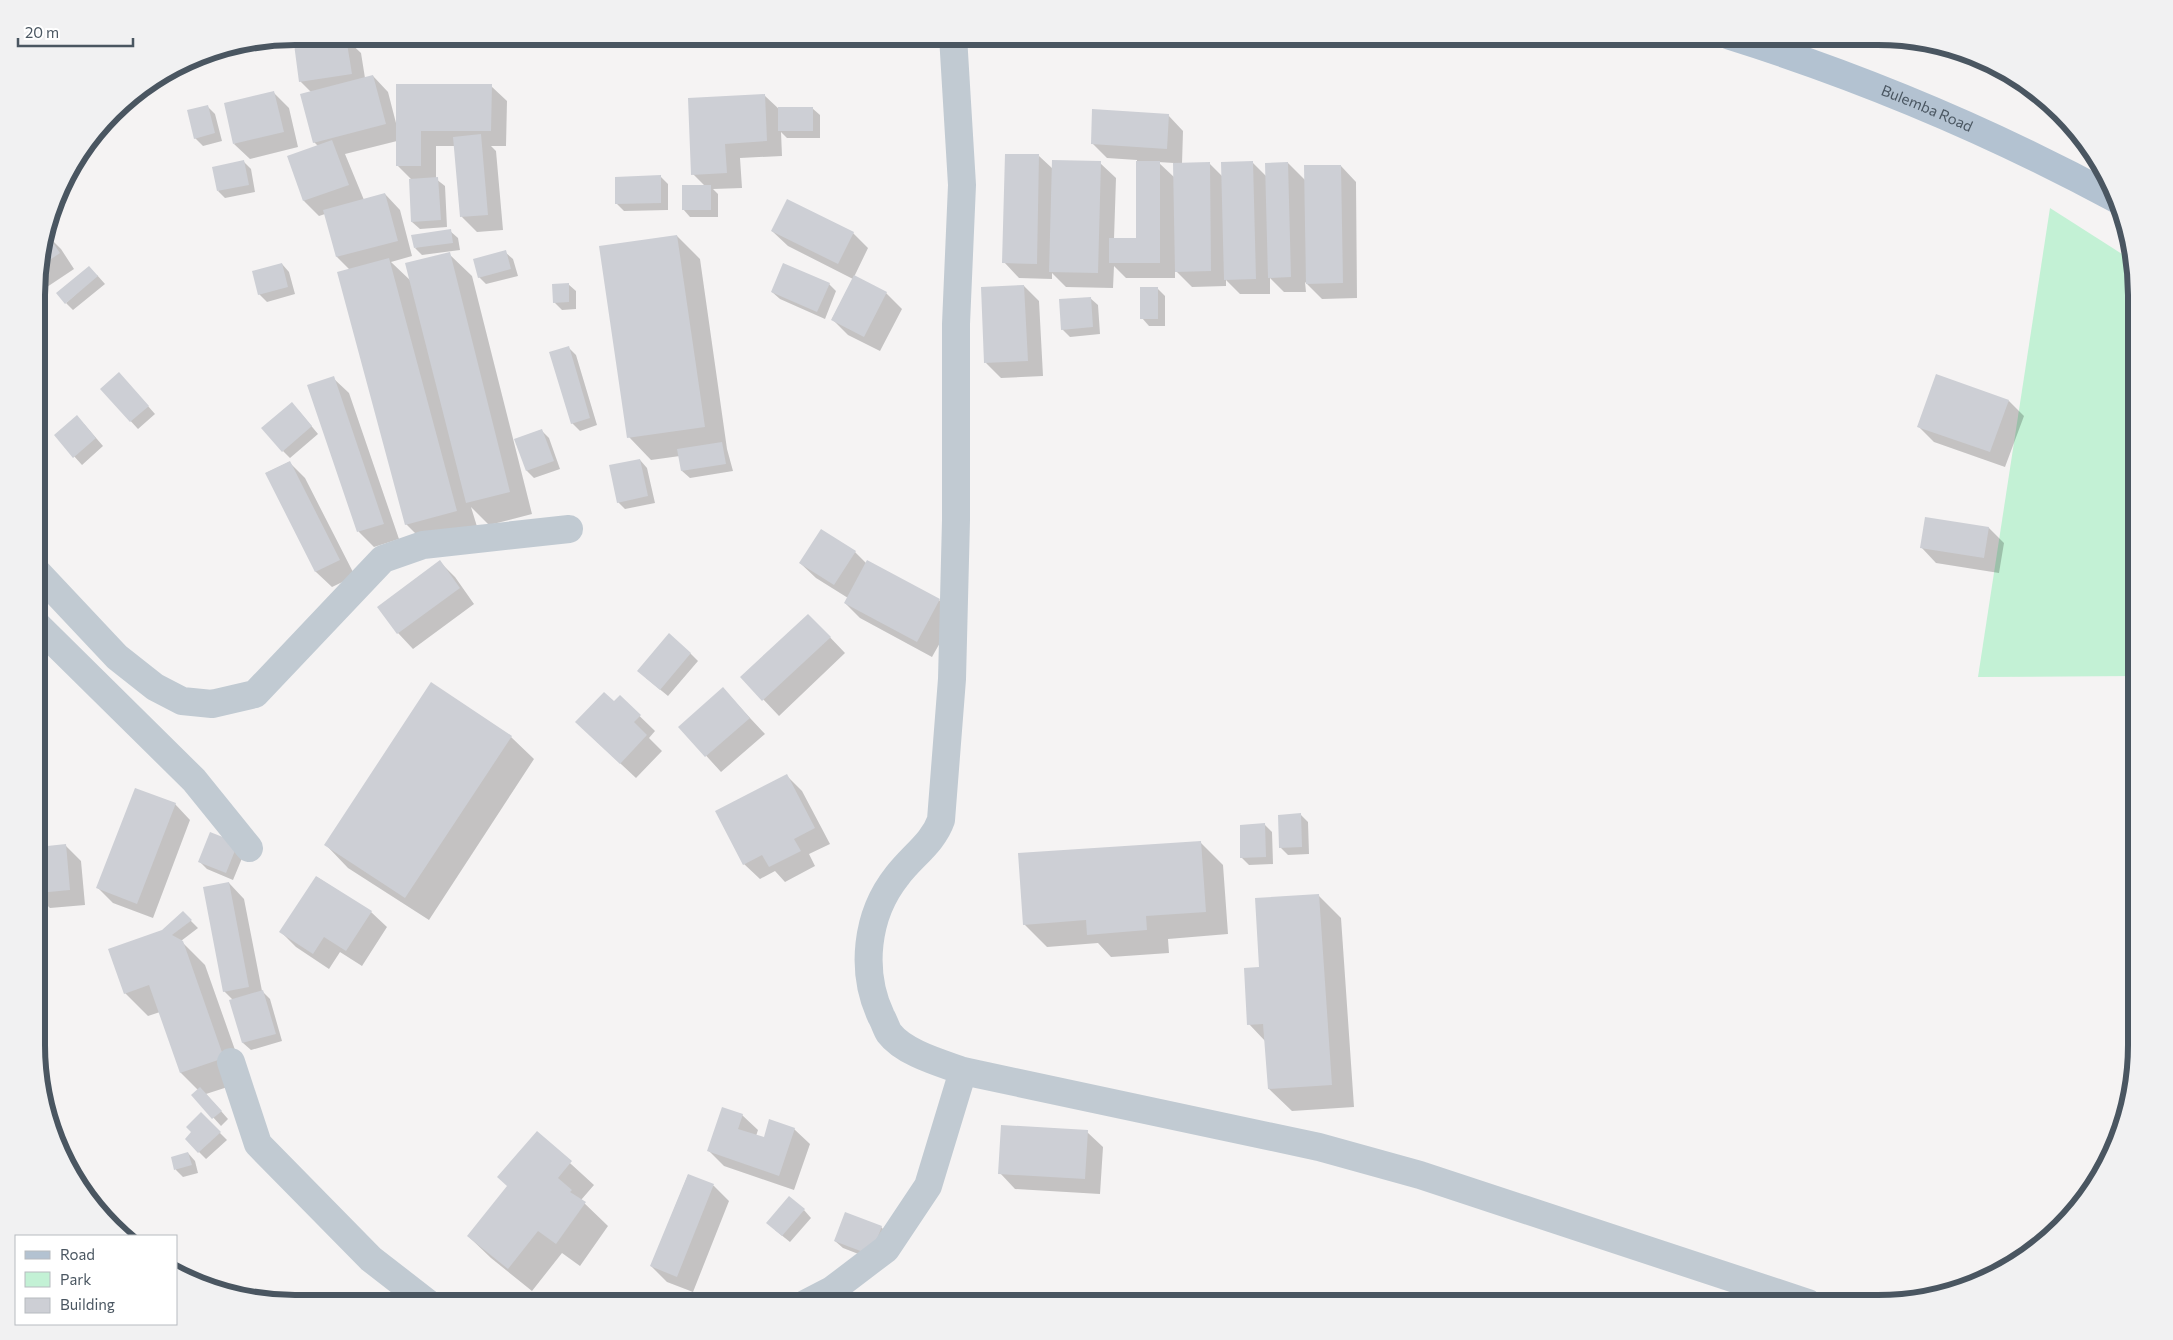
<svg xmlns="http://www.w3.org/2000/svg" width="2173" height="1340" font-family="Commissioner,sans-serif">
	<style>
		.green { fill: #c3f1d5 }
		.shadow { fill: #0003; fill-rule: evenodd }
		.building { fill: #cdcfd5 }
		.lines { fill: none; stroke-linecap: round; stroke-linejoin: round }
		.minor { stroke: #c1cad2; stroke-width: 28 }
		.major { stroke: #b3c2d1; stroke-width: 28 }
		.labels { text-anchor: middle; stroke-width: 4.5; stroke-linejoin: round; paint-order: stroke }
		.street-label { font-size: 15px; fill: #4a5661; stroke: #fff }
		.rim { fill: none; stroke: #4a5661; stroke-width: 6 }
	</style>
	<rect width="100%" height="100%" fill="#f5f3f3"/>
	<path class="green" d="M 2050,208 L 2133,261 L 2136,278 L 2136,676 L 1978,677 Z"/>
	<path class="shadow" d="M 345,38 L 361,53 L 365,78 L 373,76 L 388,92 L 396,123 L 491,86 L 507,101 L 506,146 L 491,146 L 496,151 L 503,230 L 477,232 L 462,217 L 455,146 L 436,146 L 436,179 L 445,186 L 447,227 L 420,229 L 412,222 L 412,180 L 397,165 L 397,141 L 345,154 L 364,200 L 385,194 L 400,210 L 412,256 L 391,262 L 412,282 L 449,254 L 472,276 L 532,514 L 489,525 L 471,507 L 479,533 L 429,547 L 406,524 L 350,270 L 337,257 L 325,214 L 319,216 L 304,201 L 289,157 L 318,146 L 314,142 L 311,92 L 300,81 Z
		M 274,93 L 289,108 L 298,147 L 250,159 L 234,144 Z
		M 764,95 L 780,110 L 812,108 L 820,115 L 820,138 L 787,138 L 781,132 L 782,156 L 740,158 L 742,188 L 713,189 L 718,194 L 718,217 L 690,217 L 683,209 L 705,186 L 693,174 Z
		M 207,106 L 215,114 L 222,141 L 203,146 L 195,138 Z
		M 1168,115 L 1183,131 L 1182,164 L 1209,163 L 1223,177 L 1253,163 L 1267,177 L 1288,163 L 1306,181 L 1341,166 L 1356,182 L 1357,298 L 1322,299 L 1305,282 L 1306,292 L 1284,292 L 1270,278 L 1270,294 L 1240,294 L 1226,280 L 1226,286 L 1192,287 L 1175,270 L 1175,278 L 1126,278 L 1114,266 L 1113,288 L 1066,287 L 1052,273 L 1052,279 L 1019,278 L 1004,262 L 1039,156 L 1053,169 L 1100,163 L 1116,178 L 1114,239 L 1137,239 L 1137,160 L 1107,158 L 1092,143 ZM 1158,162 L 1174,163 L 1175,178 Z
		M 243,161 L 251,169 L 255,192 L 225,198 L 218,191 Z
		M 661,177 L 668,184 L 668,210 L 624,211 L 616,203 Z
		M 56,203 L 63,210 L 49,227 Z
		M 450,231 L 458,238 L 460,250 L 422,255 L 415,248 Z
		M 772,231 L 853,233 L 868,248 L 854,277 L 886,293 L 902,309 L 880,351 L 848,335 L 832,319 L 853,279 L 788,246 Z
		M 47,235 L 61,249 L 74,269 L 38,293 L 38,262 Z
		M 677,236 L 700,259 L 727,449 L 733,471 L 690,478 L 682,471 L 680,456 L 651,460 L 629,437 Z
		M 505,252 L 513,259 L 518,276 L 486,284 L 479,277 Z
		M 282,264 L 289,272 L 295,294 L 267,302 L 259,294 Z
		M 97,275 L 105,284 L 73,310 L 66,303 Z
		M 568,284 L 576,291 L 576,309 L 562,310 L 554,302 Z
		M 829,284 L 836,291 L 825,319 L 780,299 L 772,292 Z
		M 1024,286 L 1039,301 L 1043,376 L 1001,378 L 986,363 Z
		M 1157,288 L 1165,296 L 1165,326 L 1149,326 L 1142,318 Z
		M 1090,298 L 1098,305 L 1100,334 L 1070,337 L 1062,329 Z
		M 569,348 L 576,355 L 597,425 L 580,431 L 572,423 Z
		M 333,378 L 349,393 L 399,539 L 374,547 L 359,532 L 308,386 Z
		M 126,381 L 155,414 L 138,429 L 102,390 Z
		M 2009,401 L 2024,416 L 2005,467 L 1934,442 L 1919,427 Z
		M 299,411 L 318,434 L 290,458 L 283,451 Z
		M 84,424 L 103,446 L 82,465 L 55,435 Z
		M 541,430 L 549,438 L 560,469 L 534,478 L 527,471 L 515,440 Z
		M 640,460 L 647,468 L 655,503 L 625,509 L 618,502 Z
		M 289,462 L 305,478 L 355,576 L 332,587 L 316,572 L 266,473 Z
		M 1989,528 L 2004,543 L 1999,573 L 1936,563 L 1921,547 Z
		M 855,552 L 867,564 L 868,562 L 939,600 L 955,616 L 932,657 L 860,618 L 845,603 L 848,598 L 816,578 L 800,563 Z
		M 440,562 L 455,577 L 474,604 L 413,649 L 398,633 L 379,607 Z
		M 824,631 L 845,653 L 779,716 L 742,677 Z
		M 690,653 L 698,661 L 668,696 L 646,678 Z
		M 723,689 L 765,734 L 721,772 L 680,727 Z
		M 620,697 L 655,731 L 649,738 L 662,751 L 636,778 L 592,737 Z
		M 511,737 L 534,759 L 429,920 L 348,868 L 326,845 Z
		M 786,775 L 802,791 L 830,844 L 809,854 L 815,866 L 785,882 L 775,871 L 760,879 L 744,864 Z
		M 175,804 L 190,820 L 153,918 L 113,903 L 98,888 Z
		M 1301,815 L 1308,822 L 1309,854 L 1288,855 L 1280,847 Z
		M 1265,825 L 1272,832 L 1273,864 L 1249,865 L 1241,857 Z
		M 211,834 L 245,851 L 233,880 L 207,869 L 200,862 Z
		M 1200,842 L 1223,865 L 1228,934 L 1168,939 L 1169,953 L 1111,957 L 1098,943 L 1047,947 L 1024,924 Z
		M 66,846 L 81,861 L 85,905 L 50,908 L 38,897 L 38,848 Z
		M 317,877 L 371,912 L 387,927 L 362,966 L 340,952 L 329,969 L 296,947 L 281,932 Z
		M 229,883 L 244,899 L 262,991 L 270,999 L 282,1041 L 251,1050 L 243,1043 L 231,1000 L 233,1000 L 224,991 Z
		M 1318,895 L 1341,918 L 1354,1107 L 1292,1111 L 1269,1089 L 1266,1042 L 1249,1024 L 1261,968 Z
		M 183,913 L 198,928 L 181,941 L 205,965 L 246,1081 L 206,1094 L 228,1119 L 221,1126 L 193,1095 L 198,1090 L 181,1073 L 160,1012 L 148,1016 L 125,993 L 162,931 Z
		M 201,1114 L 227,1140 L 206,1159 L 186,1139 L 193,1132 Z
		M 742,1115 L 758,1130 L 756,1136 L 764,1138 L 794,1129 L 810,1144 L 794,1190 L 724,1166 L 708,1150 Z
		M 1087,1132 L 1103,1147 L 1100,1194 L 1015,1189 L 1000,1173 Z
		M 537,1133 L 594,1185 L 581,1200 L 608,1226 L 580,1266 L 562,1253 L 532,1291 L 491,1258 L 468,1236 L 508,1187 Z
		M 188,1153 L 195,1161 L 198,1173 L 183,1177 L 176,1170 L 172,1158 Z
		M 688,1175 L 714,1186 L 729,1201 L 693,1292 L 667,1282 L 651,1266 Z
		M 804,1210 L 811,1218 L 790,1242 L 775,1230 Z
		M 881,1227 L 889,1235 L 879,1262 L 843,1248 L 835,1241 Z"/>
	<path class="building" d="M 346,37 L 352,74 L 299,82 L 294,44 Z
		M 373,75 L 386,124 L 313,143 L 300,94 Z
		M 396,84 L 492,84 L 491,131 L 421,131 L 421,166 L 396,166 Z
		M 274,91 L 284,132 L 233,144 L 224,103 Z
		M 765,94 L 767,141 L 725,144 L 727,173 L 691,175 L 688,98 Z
		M 208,105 L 215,133 L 194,139 L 187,110 Z
		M 778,107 L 813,107 L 813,131 L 778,131 Z
		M 1092,109 L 1169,114 L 1167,149 L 1091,144 Z
		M 481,134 L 488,215 L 460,217 L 453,137 Z
		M 332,140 L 349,185 L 303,201 L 287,156 Z
		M 1005,154 L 1039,154 L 1037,264 L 1002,263 Z
		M 244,160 L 249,185 L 217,191 L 212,167 Z
		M 1052,160 L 1101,161 L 1098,273 L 1049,272 Z
		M 1136,161 L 1160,161 L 1160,263 L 1109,263 L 1109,238 L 1136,238 Z
		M 1253,161 L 1256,279 L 1224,280 L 1221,162 Z
		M 1210,162 L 1211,271 L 1175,272 L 1173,163 Z
		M 1288,162 L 1291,277 L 1268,278 L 1265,163 Z
		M 1304,165 L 1341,165 L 1343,283 L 1306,284 Z
		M 661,175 L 661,203 L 615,204 L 615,177 Z
		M 438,177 L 441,220 L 411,222 L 409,179 Z
		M 682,185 L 711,185 L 711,210 L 682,210 Z
		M 385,193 L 398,241 L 336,257 L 323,210 Z
		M 787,199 L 854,232 L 838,264 L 771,231 Z
		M 451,229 L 453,243 L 414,248 L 411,235 Z
		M 47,234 L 60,253 L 38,268 L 38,262 Z
		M 677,235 L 705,427 L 627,438 L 599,246 Z
		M 506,250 L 511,269 L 478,278 L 473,259 Z
		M 450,252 L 510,492 L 466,503 L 405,263 Z
		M 389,258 L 457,511 L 405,525 L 337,272 Z
		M 282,263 L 288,287 L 258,295 L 252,271 Z
		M 783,263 L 830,283 L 817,312 L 771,292 Z
		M 89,266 L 98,276 L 65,304 L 56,293 Z
		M 854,275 L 887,292 L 864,337 L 831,320 Z
		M 569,283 L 569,302 L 553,303 L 552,284 Z
		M 1024,285 L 1028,361 L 984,363 L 981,287 Z
		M 1140,287 L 1158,287 L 1158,319 L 1140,319 Z
		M 1091,297 L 1093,327 L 1061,330 L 1059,299 Z
		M 569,346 L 590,418 L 571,424 L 549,352 Z
		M 119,372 L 149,406 L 130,422 L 100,389 Z
		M 1936,374 L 2009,400 L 1990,452 L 1917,427 Z
		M 334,376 L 384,524 L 357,532 L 307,385 Z
		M 292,402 L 312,426 L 282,452 L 261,428 Z
		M 77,415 L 96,438 L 73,458 L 54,435 Z
		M 542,429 L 554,461 L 526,471 L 514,439 Z
		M 722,442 L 726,464 L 681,471 L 677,449 Z
		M 640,459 L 648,496 L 617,503 L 609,465 Z
		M 290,461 L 340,560 L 315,572 L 265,473 Z
		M 1925,517 L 1989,527 L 1984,558 L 1920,548 Z
		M 821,529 L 856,551 L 834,585 L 799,563 Z
		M 440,560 L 460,588 L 397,634 L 377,607 Z
		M 867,560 L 940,599 L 917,642 L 844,603 Z
		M 808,614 L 831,637 L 762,701 L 740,677 Z
		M 669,633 L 691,653 L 660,690 L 637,671 Z
		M 431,682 L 512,736 L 405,898 L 324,845 Z
		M 723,687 L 750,718 L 705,757 L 678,727 Z
		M 604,692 L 614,701 L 620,695 L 641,715 L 634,722 L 647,735 L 620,764 L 575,722 Z
		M 787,774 L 815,828 L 794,839 L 801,851 L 769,867 L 762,855 L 743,865 L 715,811 Z
		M 135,788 L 176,803 L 137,904 L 96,888 Z
		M 1301,813 L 1302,847 L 1279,848 L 1278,815 Z
		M 1265,823 L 1266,857 L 1240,858 L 1240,825 Z
		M 210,832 L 238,843 L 226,873 L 198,862 Z
		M 1201,841 L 1206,912 L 1146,916 L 1147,930 L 1087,935 L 1086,920 L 1023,925 L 1018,853 Z
		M 66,844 L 70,890 L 38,893 L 38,847 Z
		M 316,876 L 372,911 L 346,951 L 324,937 L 313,954 L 279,932 Z
		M 229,882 L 249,987 L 223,992 L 203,887 Z
		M 1319,894 L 1332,1085 L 1268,1089 L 1263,1024 L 1247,1025 L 1244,968 L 1259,967 L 1255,898 Z
		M 183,911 L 192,920 L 172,935 L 183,941 L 224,1058 L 180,1073 L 149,985 L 124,994 L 108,949 L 162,930 Z
		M 263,990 L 276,1034 L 242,1043 L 229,1000 Z
		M 200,1087 L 222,1111 L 212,1119 L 191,1095 Z
		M 722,1107 L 743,1114 L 738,1129 L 764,1137 L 769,1119 L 795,1128 L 779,1176 L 707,1151 Z
		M 201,1112 L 221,1132 L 198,1153 L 185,1139 L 191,1132 L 186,1127 Z
		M 1001,1125 L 1088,1130 L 1085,1179 L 998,1174 Z
		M 537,1131 L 572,1161 L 558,1178 L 572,1190 L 570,1192 L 586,1202 L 556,1244 L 538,1231 L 508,1269 L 467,1236 L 507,1186 L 497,1177 Z
		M 188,1152 L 192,1165 L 174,1170 L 171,1157 Z
		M 688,1174 L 714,1184 L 677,1277 L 650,1266 Z
		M 789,1196 L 805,1209 L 782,1236 L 766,1223 Z
		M 845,1212 L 882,1226 L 871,1255 L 834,1241 Z"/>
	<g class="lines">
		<path class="minor" d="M 953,36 L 962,185 L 956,324 L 956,520 L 952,679 L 941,820 C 933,843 912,856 897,876 C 866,915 860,971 881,1016 C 884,1021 886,1028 889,1033 C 904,1053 941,1063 963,1071 L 1319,1147 L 1420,1175 L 1808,1303
			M 38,573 L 117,657 L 155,687 L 182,701 L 212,704 L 255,694 L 383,559 L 423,545 L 569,529
			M 38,626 L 194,780 L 249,848
			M 231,1062 L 258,1144 L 371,1259 L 429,1304
			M 805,1304 L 832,1290 L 886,1249 L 928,1186 L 963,1071"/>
		<path class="major" id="s1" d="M 1730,36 C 1864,78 1992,132 2116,199"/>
	</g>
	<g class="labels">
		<g class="street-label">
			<text dy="5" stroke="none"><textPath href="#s1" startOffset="210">Bulemba Road</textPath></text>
		</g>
	</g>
	<path d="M0 0H2173V1340H0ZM295 45H1878A250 250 0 0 1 2128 295V1045A250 250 0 0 1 1878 1295H295A250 250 0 0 1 45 1045V295A250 250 0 0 1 295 45Z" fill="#f1f1f2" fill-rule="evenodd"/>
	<path class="rim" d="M295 45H1878A250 250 0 0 1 2128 295V1045A250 250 0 0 1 1878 1295H295A250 250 0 0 1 45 1045V295A250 250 0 0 1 295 45Z"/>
	<rect x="15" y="1235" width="162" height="90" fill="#ffffff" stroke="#b7bbc0"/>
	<rect x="25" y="1251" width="25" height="8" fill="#b3c2d1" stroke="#b7bbc0"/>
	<text x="60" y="1260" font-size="15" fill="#4a5661">Road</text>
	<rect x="25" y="1272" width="25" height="15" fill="#c3f1d5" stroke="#b7bbc0"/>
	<text x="60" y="1285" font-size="15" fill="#4a5661">Park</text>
	<rect x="25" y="1298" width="25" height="15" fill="#cdcfd5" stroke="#b7bbc0"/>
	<text x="60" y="1310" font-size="15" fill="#4a5661">Building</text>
	<path d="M18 38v8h115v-8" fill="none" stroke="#4a5661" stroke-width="2.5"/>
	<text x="25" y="38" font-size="15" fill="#4a5661" stroke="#ffffff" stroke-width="4" paint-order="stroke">20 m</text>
</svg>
